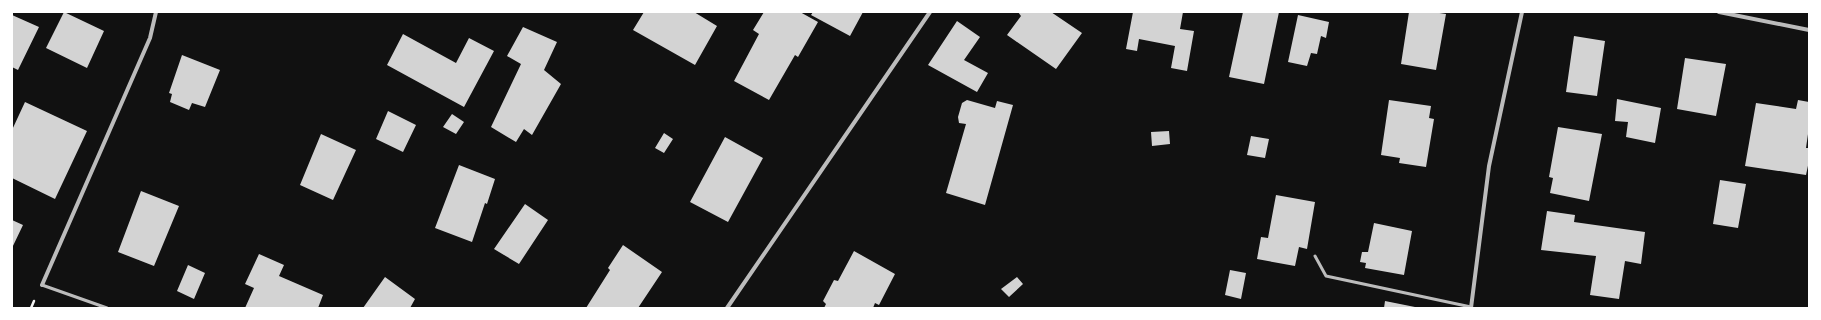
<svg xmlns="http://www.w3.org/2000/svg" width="1821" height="320" font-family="'Noto Serif',serif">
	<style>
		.building { fill: #d3d3d3 }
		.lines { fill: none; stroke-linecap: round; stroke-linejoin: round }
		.path { stroke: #f5f5f5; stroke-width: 2.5 }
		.service { stroke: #bcbcbc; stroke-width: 3 }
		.minor { stroke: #bcbcbc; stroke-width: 4 }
	</style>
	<rect width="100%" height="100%" fill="#111"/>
	<path class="building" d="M 64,12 L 104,31 L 87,68 L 46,48 Z
		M 644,12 L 694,12 L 717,26 L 695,65 L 633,30 Z
		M 764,12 L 800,12 L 818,22 L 798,57 L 795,55 L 769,100 L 734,81 L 759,34 L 753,30 Z
		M 813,12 L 863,12 L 850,36 L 811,15 Z
		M 1018,12 L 1051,12 L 1082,33 L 1056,69 L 1007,35 L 1021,16 Z
		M 1133,12 L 1183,12 L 1180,29 L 1194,31 L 1187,71 L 1171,68 L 1175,46 L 1139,39 L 1137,51 L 1126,49 Z
		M 1243,12 L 1279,12 L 1264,84 L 1229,77 Z
		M 1409,12 L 1433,12 L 1446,14 L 1436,70 L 1401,64 Z
		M 12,15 L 39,27 L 18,70 L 12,67 Z
		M 1298,15 L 1329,22 L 1326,38 L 1321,36 L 1317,54 L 1311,53 L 1307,66 L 1288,62 Z
		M 957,21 L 980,37 L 964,60 L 988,73 L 977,92 L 928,65 Z
		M 523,27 L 557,42 L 544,70 L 561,84 L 532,135 L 524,129 L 516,142 L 491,127 L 521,64 L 507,56 Z
		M 403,34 L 456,63 L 469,38 L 494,51 L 464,107 L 387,65 Z
		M 1574,36 L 1605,41 L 1597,96 L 1566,92 Z
		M 182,55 L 220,70 L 205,107 L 192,103 L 189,110 L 170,102 L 172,94 L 169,93 Z
		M 1685,58 L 1726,64 L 1716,116 L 1677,109 Z
		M 1617,99 L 1661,108 L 1655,143 L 1626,137 L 1628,122 L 1615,121 Z
		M 967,100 L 995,108 L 997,101 L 1013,105 L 985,205 L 946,193 L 966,124 L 959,123 L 958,117 L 962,103 Z
		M 1389,100 L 1431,106 L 1429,118 L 1434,119 L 1426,167 L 1399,163 L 1400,158 L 1381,155 Z
		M 1798,100 L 1809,102 L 1809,127 L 1806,148 L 1809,148 L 1809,161 L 1806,175 L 1745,166 L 1756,103 L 1796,109 Z
		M 25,102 L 87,131 L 55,199 L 12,178 L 12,130 Z
		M 388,111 L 416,125 L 403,152 L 376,139 Z
		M 452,114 L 464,122 L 456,134 L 443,127 Z
		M 1558,127 L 1602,134 L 1589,201 L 1550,193 L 1553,178 L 1549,177 Z
		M 1169,131 L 1170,144 L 1152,146 L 1151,132 Z
		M 664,133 L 673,139 L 664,153 L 655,148 Z
		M 321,134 L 356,150 L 333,200 L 300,185 Z
		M 1251,136 L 1269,139 L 1265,158 L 1247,155 Z
		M 725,137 L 763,158 L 728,222 L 690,202 Z
		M 459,165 L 495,179 L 487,204 L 485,203 L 472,242 L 435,228 Z
		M 1720,180 L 1746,184 L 1738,228 L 1713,224 Z
		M 141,191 L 179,206 L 154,266 L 118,252 Z
		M 1276,195 L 1315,202 L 1307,249 L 1299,247 L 1295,266 L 1257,259 L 1261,237 L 1268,238 Z
		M 525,204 L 548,220 L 519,264 L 494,249 Z
		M 1547,211 L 1575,215 L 1574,222 L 1645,232 L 1641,264 L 1625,261 L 1619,299 L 1590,295 L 1596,256 L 1541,250 Z
		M 12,220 L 23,225 L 12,248 Z
		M 1374,223 L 1412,231 L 1404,275 L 1365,268 L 1366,263 L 1360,262 L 1362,252 L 1368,252 Z
		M 623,245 L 662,272 L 638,308 L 586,308 L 610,270 L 608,268 Z
		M 854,251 L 895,274 L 879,305 L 875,303 L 873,308 L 824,308 L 826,304 L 823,301 L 834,280 L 838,281 Z
		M 259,254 L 284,265 L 279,276 L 323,295 L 318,308 L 245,308 L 254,288 L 245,284 Z
		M 188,265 L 205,273 L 194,299 L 177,291 Z
		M 1230,270 L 1246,273 L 1241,299 L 1225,295 Z
		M 385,277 L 415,299 L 410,308 L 363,308 Z
		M 1017,277 L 1023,284 L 1009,297 L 1001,289 Z
		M 1385,301 L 1415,307 L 1415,308 L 1384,308 Z"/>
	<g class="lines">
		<path class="path" d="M 31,308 L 34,301"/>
		<path class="service" d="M 1315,256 L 1326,276 L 1471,307
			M 42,285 L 107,308"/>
		<path class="minor" d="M 1719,12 L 1809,30
			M 42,285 L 150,38 L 156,12
			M 727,308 L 930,12
			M 1471,308 L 1489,166 L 1522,12"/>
	</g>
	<rect width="1821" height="320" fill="none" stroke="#ffffff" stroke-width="26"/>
</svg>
